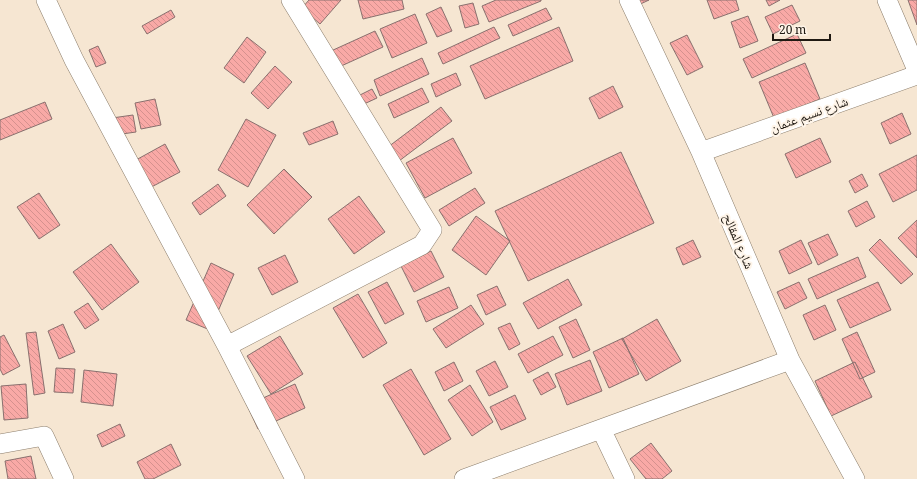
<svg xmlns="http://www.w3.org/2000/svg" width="917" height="479" font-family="Georgia,'Noto Naskh Arabic',serif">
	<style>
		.building { fill: url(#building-back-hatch); stroke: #89706e }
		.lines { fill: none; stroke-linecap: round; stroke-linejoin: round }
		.street-casing { stroke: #8c7e6c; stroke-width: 20 }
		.street { stroke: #fff; stroke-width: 19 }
		.labels { text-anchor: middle; stroke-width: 4; stroke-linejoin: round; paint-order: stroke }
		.street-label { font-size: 13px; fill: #1f1912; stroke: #fef4e8 }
	</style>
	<defs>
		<pattern id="building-back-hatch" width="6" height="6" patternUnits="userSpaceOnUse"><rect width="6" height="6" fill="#f9a9a6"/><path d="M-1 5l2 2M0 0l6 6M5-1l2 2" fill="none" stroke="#d5918e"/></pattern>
	</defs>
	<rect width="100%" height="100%" fill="#f6e6d2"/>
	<path class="building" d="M 309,0 L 341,0 L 320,24 L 302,8 Z
		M 358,0 L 402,0 L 404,9 L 363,19 Z
		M 496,0 L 541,0 L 541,1 L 489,22 L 482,6 Z
		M 631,0 L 649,0 L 634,7 Z
		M 707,0 L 736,0 L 739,10 L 714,19 Z
		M 766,0 L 780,0 L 769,6 Z
		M 908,0 L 917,0 L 917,25 Z
		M 473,3 L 479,24 L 465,28 L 459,6 Z
		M 792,5 L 800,21 L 773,34 L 765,17 Z
		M 441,7 L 452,31 L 437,37 L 426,14 Z
		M 546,8 L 552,19 L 513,36 L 508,25 Z
		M 171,10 L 175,17 L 147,34 L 142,26 Z
		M 415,14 L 427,43 L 392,58 L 380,29 Z
		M 748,16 L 758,41 L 740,48 L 731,22 Z
		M 494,27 L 500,38 L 443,64 L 438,53 Z
		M 559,27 L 573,61 L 485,99 L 470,66 Z
		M 375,31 L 383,47 L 339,67 L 331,51 Z
		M 797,34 L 806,53 L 752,78 L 743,59 Z
		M 687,35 L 703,67 L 687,75 L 670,43 Z
		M 247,37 L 266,52 L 244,83 L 224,68 Z
		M 98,46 L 106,63 L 96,67 L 89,50 Z
		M 422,58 L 429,74 L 380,96 L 374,80 Z
		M 805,63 L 820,99 L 774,118 L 759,82 Z
		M 275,66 L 292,82 L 268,109 L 251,93 Z
		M 456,73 L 461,85 L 436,97 L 431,84 Z
		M 613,86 L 623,107 L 599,119 L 589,98 Z
		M 422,88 L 429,102 L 394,118 L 388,104 Z
		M 372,89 L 377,98 L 364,104 L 360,95 Z
		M 155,99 L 161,125 L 141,129 L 135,103 Z
		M 45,102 L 52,119 L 0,140 L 0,120 Z
		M 441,107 L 452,121 L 399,161 L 388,147 Z
		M 902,113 L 911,134 L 890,144 L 881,123 Z
		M 133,115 L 136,132 L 115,135 L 112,118 Z
		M 246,119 L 276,135 L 248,187 L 218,170 Z
		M 333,121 L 338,134 L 309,145 L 303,133 Z
		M 453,138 L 472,173 L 425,198 L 406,163 Z
		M 820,138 L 831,162 L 796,178 L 785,154 Z
		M 165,144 L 180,172 L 140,193 L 125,166 Z
		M 621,152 L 654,223 L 528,281 L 495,211 Z
		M 917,155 L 917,190 L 893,202 L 879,174 Z
		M 284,169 L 312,197 L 274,234 L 247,205 Z
		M 862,174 L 868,186 L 855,193 L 849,181 Z
		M 218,184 L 226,196 L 200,215 L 192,203 Z
		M 475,188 L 485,203 L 449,226 L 439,210 Z
		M 39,193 L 60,225 L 39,239 L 17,207 Z
		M 359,196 L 385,232 L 354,254 L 328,219 Z
		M 867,201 L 875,217 L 856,227 L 848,211 Z
		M 476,216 L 510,241 L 486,275 L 452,250 Z
		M 917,220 L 917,258 L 898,238 Z
		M 828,234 L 838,255 L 818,265 L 808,243 Z
		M 880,239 L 913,274 L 901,284 L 869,250 Z
		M 693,240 L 701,257 L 683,265 L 676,248 Z
		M 801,240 L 812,263 L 789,274 L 779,251 Z
		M 111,244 L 139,282 L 102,310 L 73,272 Z
		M 431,251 L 444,277 L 414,292 L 401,266 Z
		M 285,255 L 298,282 L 272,295 L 258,268 Z
		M 858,257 L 866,277 L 817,299 L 808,279 Z
		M 211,263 L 234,274 L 210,330 L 186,320 Z
		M 568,279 L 582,305 L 538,329 L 523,303 Z
		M 387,282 L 404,314 L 385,324 L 368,292 Z
		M 799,282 L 807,298 L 785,309 L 777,292 Z
		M 878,282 L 891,310 L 850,328 L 837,300 Z
		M 497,286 L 506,305 L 486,315 L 477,295 Z
		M 449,287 L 458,308 L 426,322 L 417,301 Z
		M 358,294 L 387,343 L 363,358 L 333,308 Z
		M 88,303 L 99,320 L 85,329 L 74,312 Z
		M 471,305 L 484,324 L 446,348 L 433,329 Z
		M 825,305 L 836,330 L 814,340 L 803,315 Z
		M 576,319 L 590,350 L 573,358 L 559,327 Z
		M 657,319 L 681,361 L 646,381 L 622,339 Z
		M 510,323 L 520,344 L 509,350 L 498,328 Z
		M 63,324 L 75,352 L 59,359 L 48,331 Z
		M 36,332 L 45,393 L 34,395 L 26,333 Z
		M 857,332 L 875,372 L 860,379 L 842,339 Z
		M 4,335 L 20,366 L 3,375 L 0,369 L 0,337 Z
		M 280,336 L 303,374 L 271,394 L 247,356 Z
		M 553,336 L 563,355 L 528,373 L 518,354 Z
		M 623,338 L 639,374 L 609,388 L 593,352 Z
		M 590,360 L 602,391 L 567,405 L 555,374 Z
		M 495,361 L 508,387 L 489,396 L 476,371 Z
		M 454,362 L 463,381 L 444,391 L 435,372 Z
		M 855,362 L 872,397 L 831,416 L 815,381 Z
		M 56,368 L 75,369 L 73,393 L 54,392 Z
		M 411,369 L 451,439 L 424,455 L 383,385 Z
		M 84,370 L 117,374 L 113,406 L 81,402 Z
		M 548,372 L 556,387 L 541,395 L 533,380 Z
		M 26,384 L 28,418 L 4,420 L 1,386 Z
		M 295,384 L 305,408 L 258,429 L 247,405 Z
		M 470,385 L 493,422 L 472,436 L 448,400 Z
		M 515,395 L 526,419 L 501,430 L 490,407 Z
		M 120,424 L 125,436 L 102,447 L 97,435 Z
		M 651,443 L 672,471 L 662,479 L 646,479 L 630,459 Z
		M 171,444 L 181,465 L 153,479 L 145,479 L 137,462 Z
		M 31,456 L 36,479 L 8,479 L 5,461 Z"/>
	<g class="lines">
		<g class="street-casing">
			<path id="street" d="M 46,0 L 74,60 L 227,346 L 295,479
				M 629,0 L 701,152 L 790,360 L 855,479
				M 887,0 L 917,70
				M 701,152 L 917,75
				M 227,346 L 422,245 L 432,230 L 291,0
				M 601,429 L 625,479
				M 0,444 L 44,436 L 64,479
				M 464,479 L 790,360"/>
		</g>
		<use href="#street" class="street"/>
	</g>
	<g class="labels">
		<g class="street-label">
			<text transform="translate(809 114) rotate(-20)" y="5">شارع نسيم عثمان</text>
			<text transform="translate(739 241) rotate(67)" y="5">شارع المقالح</text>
		</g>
	</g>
	<path d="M773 34v6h57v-6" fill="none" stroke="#1f1912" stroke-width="2"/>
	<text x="779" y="34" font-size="12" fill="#1f1912" stroke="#fef4e8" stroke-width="3" paint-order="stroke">20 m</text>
</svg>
